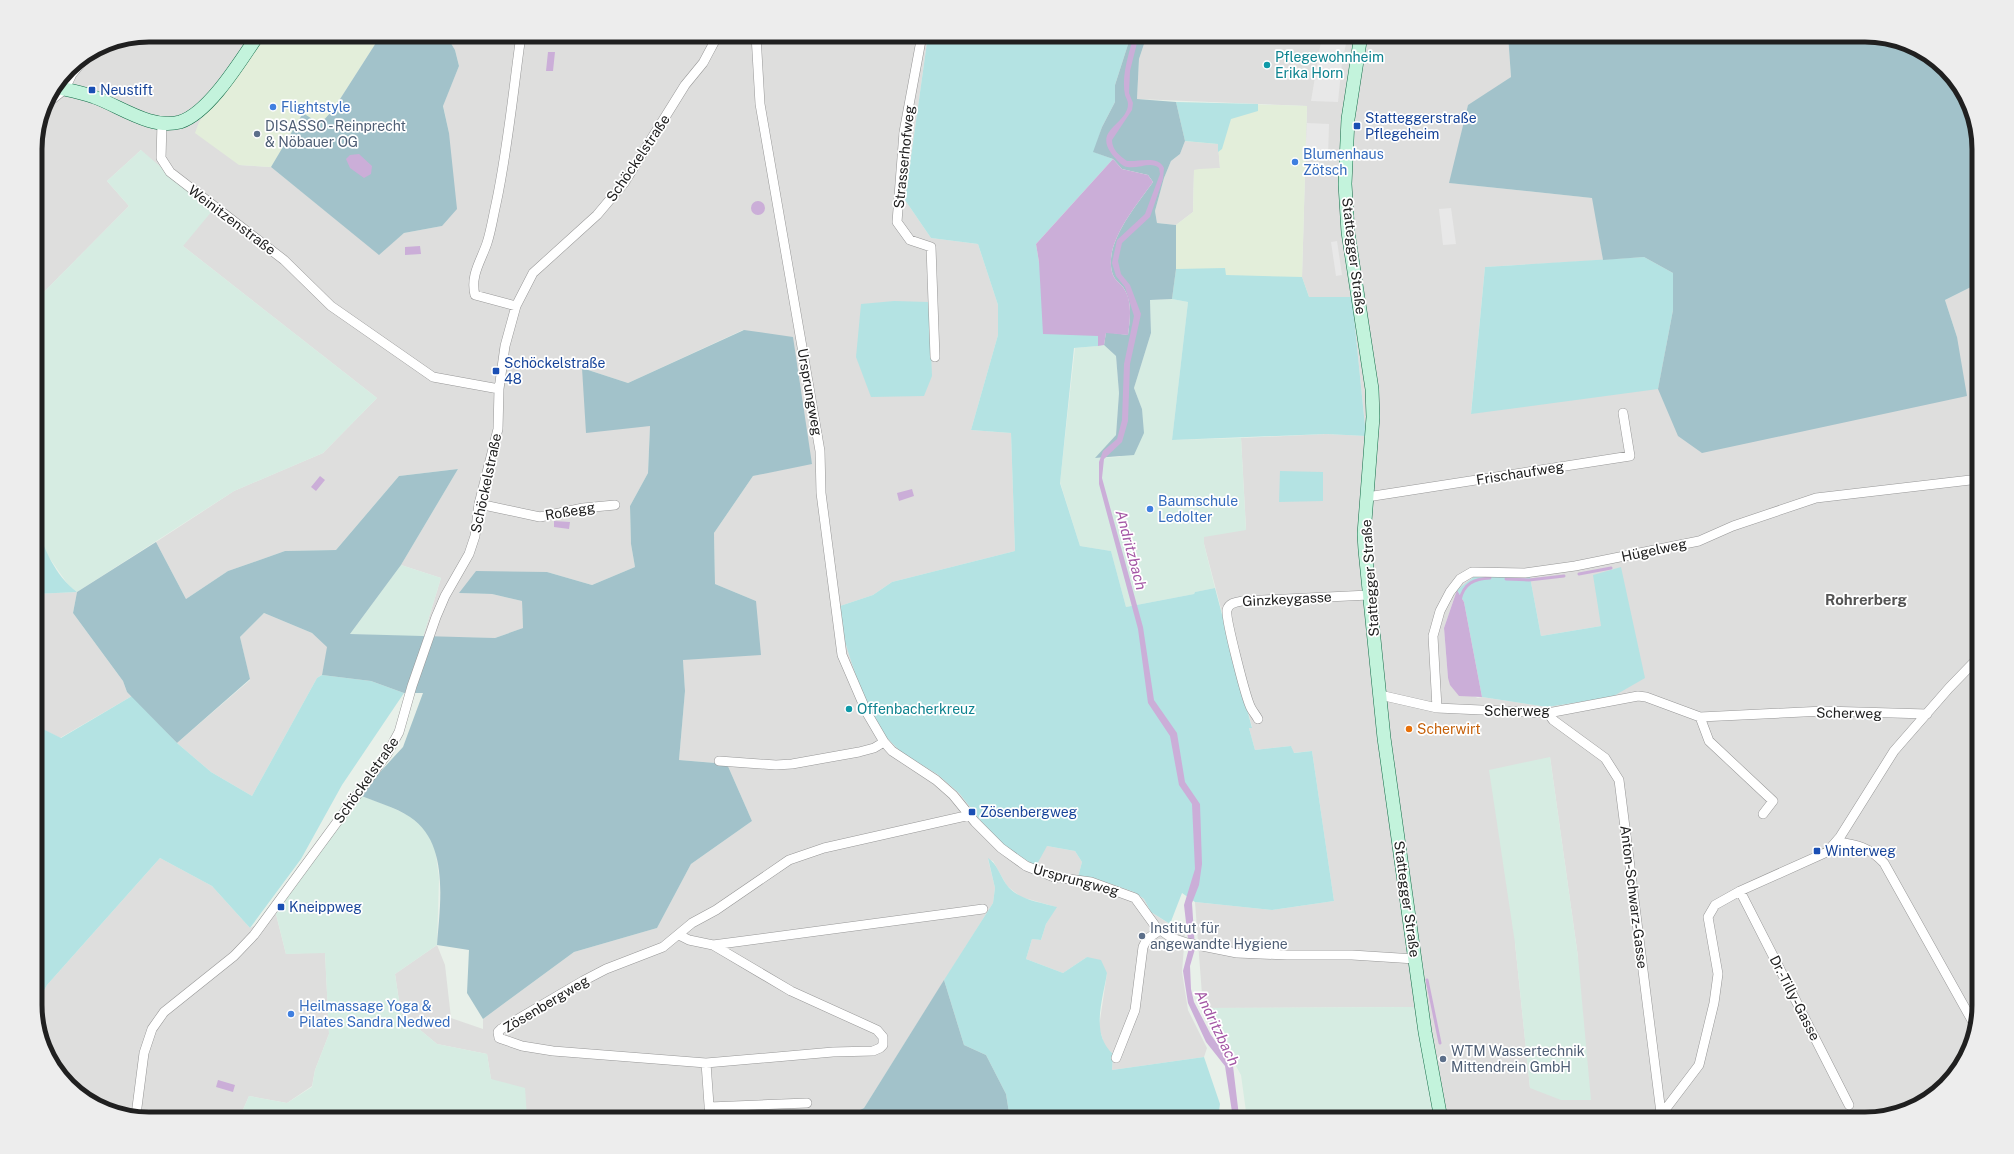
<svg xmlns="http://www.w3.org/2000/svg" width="2014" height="1154" font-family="'Public Sans',sans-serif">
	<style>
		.residential { fill: #dededd; fill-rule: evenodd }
		.commercial { fill: #e3eeda }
		.farmland { fill: #d6ece2 }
		.grass { fill: #b4e3e3 }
		.forest { fill: #a2c2ca }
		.parking { fill: #e8e8e8 }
		.water { fill: #cbaed8 }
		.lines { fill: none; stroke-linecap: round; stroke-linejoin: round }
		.stream { stroke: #cbaed8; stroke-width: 3 }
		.minor-casing { stroke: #979797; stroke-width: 10 }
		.secondary-casing { stroke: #126c47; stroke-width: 14 }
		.minor { stroke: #fff; stroke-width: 9 }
		.secondary { stroke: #c3f3dc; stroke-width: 13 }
		.culture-dot { fill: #0f9aa8; stroke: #fff; stroke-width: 1.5 }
		.transit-dot { fill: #1a4fb4; stroke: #fff; stroke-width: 1.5 }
		.shop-dot { fill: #3f7fe0; stroke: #fff; stroke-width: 1.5 }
		.service-dot { fill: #5c6f8a; stroke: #fff; stroke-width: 1.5 }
		.food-dot { fill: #e8710a; stroke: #fff; stroke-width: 1.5 }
		.labels { text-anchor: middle; stroke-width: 3.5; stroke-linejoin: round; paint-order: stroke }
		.culture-label { font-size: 14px; fill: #0d838f; stroke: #fff; text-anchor: start }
		.transit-label { font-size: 14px; fill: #164399; stroke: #fff; text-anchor: start }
		.shop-label { font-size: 14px; fill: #366cbe; stroke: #fff; text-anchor: start }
		.service-label { font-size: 14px; fill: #4e5e75; stroke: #fff; text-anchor: start }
		.street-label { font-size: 14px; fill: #202020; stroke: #fff }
		.food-label { font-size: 14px; fill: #c56008; stroke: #fff; text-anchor: start }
		.water-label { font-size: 15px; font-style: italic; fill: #a457a5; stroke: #fff }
		.neighbourhood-label { font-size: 15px; font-weight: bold; fill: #535353; stroke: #fff }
		.rim { fill: none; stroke: #202020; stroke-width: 5 }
	</style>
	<rect width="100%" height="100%" fill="#e8f0e9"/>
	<path class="residential" d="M 149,35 L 266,35 L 237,74 L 239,165 L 271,167 L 379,254 L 404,233 L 442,226 L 449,133 L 443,105 L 459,66 L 455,50 L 446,35 L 928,35 L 905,200 L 931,238 L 978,244 L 998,305 L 998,335 L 971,430 L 1011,433 L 1015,551 L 892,582 L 873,595 L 840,606 L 842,632 L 864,699 L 937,774 L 959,793 L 981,821 L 1047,846 L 1075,851 L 1082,862 L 1078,877 L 1094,878 L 1134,892 L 1144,899 L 1151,912 L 1185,934 L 1182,972 L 1188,1010 L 1207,1048 L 1204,1057 L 1112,1070 L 1113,1054 L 1105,1047 L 1099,1027 L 1107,973 L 1087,957 L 1063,973 L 1026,959 L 1032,939 L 1041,940 L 1046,924 L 1056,907 L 1021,897 L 1007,886 L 993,861 L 988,859 L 995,888 L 993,903 L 864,1108 L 842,1119 L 514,1119 L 527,1117 L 491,1079 L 487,1054 L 437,1044 L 401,1014 L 395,974 L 437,945 L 445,965 L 451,1018 L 483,1029 L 483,1019 L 574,952 L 657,928 L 691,864 L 752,821 L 727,764 L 679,760 L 685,691 L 683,660 L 756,601 L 715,584 L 714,533 L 753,476 L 812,463 L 743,330 L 628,383 L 582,368 L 650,426 L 648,473 L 630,506 L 631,544 L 635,567 L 592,585 L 547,572 L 460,593 L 492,594 L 522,601 L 523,628 L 495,638 L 423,637 L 441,578 L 401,565 L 458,469 L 399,476 L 336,550 L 285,551 L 228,571 L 186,599 L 156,542 L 234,491 L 323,453 L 377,398 L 183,246 L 141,150 L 107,181 L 129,206 L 35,301 L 35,142 L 47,99 L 69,68 L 106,44 Z
		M 1147,35 L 1372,35 L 1371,41 L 1508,35 L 1511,77 L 1468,106 L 1450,183 L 1593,198 L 1603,260 L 1485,267 L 1471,413 L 1666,346 L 1658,389 L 1957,337 L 1945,300 L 1979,283 L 1979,1005 L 1964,1062 L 1922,1104 L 1865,1119 L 1434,1119 L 1414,1007 L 1203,1008 L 1195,902 L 1272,910 L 1334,901 L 1312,751 L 1293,753 L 1291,746 L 1255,750 L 1249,728 L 1252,727 L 1204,544 L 1204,536 L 1246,529 L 1241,438 L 1326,434 L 1366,436 L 1352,297 L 1309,297 L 1302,277 L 1307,106 L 1137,99 L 1139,59 ZM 1593,575 L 1612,697 L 1547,707 L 1482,697 L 1478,698 L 1455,689 L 1448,678 L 1444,628 L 1457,590 L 1530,577 L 1541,636 L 1601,626 ZM 1550,757 L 1578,957 L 1530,1088 L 1515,943 Z
		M 1185,141 L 1218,144 L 1220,168 L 1194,171 L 1193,212 L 1176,225 L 1157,223 L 1155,211 L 1164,178 L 1171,161 L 1180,154 Z
		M 77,592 L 73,613 L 123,681 L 127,692 L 132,696 L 60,738 L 35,725 L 35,594 Z
		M 264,613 L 312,633 L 328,647 L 322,675 L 317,678 L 252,796 L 211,772 L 177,743 L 250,680 L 240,637 Z
		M 160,858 L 212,886 L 250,928 L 276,914 L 286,954 L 325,952 L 329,1034 L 315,1070 L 312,1086 L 287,1103 L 249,1096 L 239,1119 L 149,1119 L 92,1104 L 50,1062 L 35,1012 L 35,1007 L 47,985 Z"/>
	<path class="commercial" d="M 266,35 L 381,35 L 333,110 L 320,124 L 303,114 L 271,167 L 239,165 L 195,133 L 199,122 Z
		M 1176,102 L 1307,106 L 1302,277 L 1309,297 L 1172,299 L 1176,269 L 1176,225 L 1193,212 L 1194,170 L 1199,169 L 1220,168 L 1218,144 L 1185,141 Z"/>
	<path class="farmland" d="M 141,150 L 212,211 L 183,246 L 377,398 L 323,453 L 234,491 L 77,592 L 69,586 L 46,553 L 35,523 L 35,301 L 129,206 L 107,181 Z
		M 1113,159 L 1104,345 L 1116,356 L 1119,393 L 1116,435 L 1096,458 L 1120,457 L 1142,409 L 1134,388 L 1151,333 L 1150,300 L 1172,299 L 1188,302 L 1172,440 L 1241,438 L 1246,530 L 1204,537 L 1204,544 L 1215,588 L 1195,592 L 1194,594 L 1126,607 L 1111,551 L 1080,546 L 1060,482 L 1075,348 L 1098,346 Z
		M 401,565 L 441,578 L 423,637 L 350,634 Z
		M 1550,757 L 1578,957 L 1591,1100 L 1561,1100 L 1530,1088 L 1515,943 L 1489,770 Z
		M 359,795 L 389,806 L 411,817 L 428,833 L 435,848 L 439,878 L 437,945 L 395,974 L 401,1014 L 437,1044 L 487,1054 L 491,1079 L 525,1088 L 527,1117 L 514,1119 L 239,1119 L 249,1096 L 287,1103 L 312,1087 L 315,1070 L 329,1034 L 325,953 L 286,954 L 276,914 Z
		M 1414,1007 L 1434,1119 L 1247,1119 L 1241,1075 L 1203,1008 Z"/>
	<path class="grass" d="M 928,35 L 1131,35 L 1115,85 L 1115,102 L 1102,127 L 1094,152 L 1113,159 L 1036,244 L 1039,262 L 1098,336 L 1098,346 L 1074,348 L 1060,483 L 1080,546 L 1111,551 L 1126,607 L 1194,594 L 1195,592 L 1215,588 L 1252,728 L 1249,728 L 1255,750 L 1291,746 L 1294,753 L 1312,751 L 1334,901 L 1272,910 L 1195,902 L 1182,893 L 1170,924 L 1151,912 L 1144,899 L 1134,892 L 1094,878 L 1078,877 L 1082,862 L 1075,851 L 1047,846 L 1036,866 L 1006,848 L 981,821 L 959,793 L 937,774 L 902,753 L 886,737 L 864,699 L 851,661 L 842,632 L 840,606 L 873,595 L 892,582 L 1015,551 L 1011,433 L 971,430 L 998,335 L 998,305 L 978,244 L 931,238 L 905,200 Z
		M 1372,35 L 1485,35 L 1371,41 Z
		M 1176,102 L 1258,104 L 1258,111 L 1231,119 L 1222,149 L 1218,152 L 1218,144 L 1185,141 Z
		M 1644,257 L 1673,273 L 1673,310 L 1658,389 L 1471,414 L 1485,267 Z
		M 1225,268 L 1226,275 L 1302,277 L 1309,297 L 1352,297 L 1366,436 L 1326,434 L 1172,440 L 1188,302 L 1172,299 L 1176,269 Z
		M 894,301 L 929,302 L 932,376 L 924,396 L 871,397 L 856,357 L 861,304 Z
		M 1280,471 L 1323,472 L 1323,501 L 1279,502 Z
		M 35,523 C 44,548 55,576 77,592 L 35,594 Z
		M 1621,567 L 1645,678 L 1612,697 L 1547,707 L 1482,697 L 1464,602 L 1457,590 L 1479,573 L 1530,577 L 1541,636 L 1601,626 L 1593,575 Z
		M 322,675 L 371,681 L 404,693 L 342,785 L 301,859 L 250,928 L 212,886 L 160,858 L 47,985 L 35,1007 L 35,725 L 61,738 L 132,696 L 177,743 L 211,772 L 252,796 L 317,678 Z
		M 988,858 C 997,864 1000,875 1006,884 C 1017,900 1040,902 1057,907 L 1046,924 L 1041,940 L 1032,939 L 1026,959 L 1063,973 L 1087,957 L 1101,960 L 1107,973 C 1103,999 1090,1034 1113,1054 L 1112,1070 L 1204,1057 L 1220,1104 L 1218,1119 L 1010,1119 L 1006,1094 L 986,1055 L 964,1045 L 944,980 L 993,903 L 995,888 Z"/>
	<path class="forest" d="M 381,35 L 446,35 L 455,50 L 459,66 L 443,106 L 449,133 L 457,209 L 442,226 L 404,233 L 379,255 L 271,167 L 303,113 L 320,124 L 333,110 Z
		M 1131,35 L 1147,35 L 1139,59 L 1137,99 L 1176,102 L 1185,141 L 1180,154 L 1171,161 L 1164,178 L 1155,211 L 1157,223 L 1176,225 L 1176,269 L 1172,299 L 1150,300 L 1151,333 L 1134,388 L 1142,409 L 1144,433 L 1134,455 L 1095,458 L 1116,435 L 1119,393 L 1116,356 L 1104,345 L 1106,332 L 1128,335 C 1130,319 1133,301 1123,287 C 1120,283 1115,280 1113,275 C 1102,245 1136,206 1153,182 L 1148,175 L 1122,169 L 1113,159 L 1093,152 L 1102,127 L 1115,102 L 1115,85 Z
		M 1508,35 L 1865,35 L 1922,50 L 1960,86 L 1979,142 L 1979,283 L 1945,300 L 1957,337 L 1967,396 L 1702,453 L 1678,436 L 1658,389 L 1673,310 L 1673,273 L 1644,257 L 1603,260 L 1592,198 L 1449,183 L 1468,105 L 1511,77 Z
		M 744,330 L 793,337 L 812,464 L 753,476 L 714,533 L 715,584 L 756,601 L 761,655 L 683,660 L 685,691 L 679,760 L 727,764 L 752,821 L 691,864 L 657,928 L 574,952 L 483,1019 L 467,993 L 469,950 L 437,945 C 440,905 450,843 410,817 C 395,807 376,802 359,795 L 403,747 L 423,693 L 404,693 L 371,681 L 322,675 L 327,647 L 312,633 L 264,613 L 240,637 L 250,679 L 177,743 L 127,692 L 123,681 L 73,613 L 77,592 L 156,542 L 186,599 L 228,571 L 285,551 L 336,550 L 399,476 L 458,469 L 401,565 L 350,634 L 495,638 L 523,628 L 522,601 L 492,594 L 459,593 L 476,571 L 547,572 L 592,585 L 635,567 L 631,544 L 630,506 L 648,473 L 650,426 L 586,433 L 582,368 L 628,383 Z
		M 944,980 L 964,1045 L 986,1055 L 1006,1094 L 1010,1119 L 842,1119 L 864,1108 Z"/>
	<path class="parking" d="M 1322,35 L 1348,35 L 1342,62 L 1338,102 L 1311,101 Z
		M 1307,123 L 1329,124 L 1328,157 L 1305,157 Z
		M 1451,208 L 1456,244 L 1443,245 L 1439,209 Z
		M 1337,241 L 1342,275 L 1336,276 L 1331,242 Z"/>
	<path class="water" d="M 1134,35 L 1139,35 L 1130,71 L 1129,93 L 1133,103 L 1132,110 L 1112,140 C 1112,150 1120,156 1127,161 C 1139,162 1158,155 1164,168 L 1163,179 L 1150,217 L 1122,243 L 1118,261 L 1121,274 L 1130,285 L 1141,314 L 1130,364 L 1128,421 L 1122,442 L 1104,459 L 1102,478 L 1143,627 L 1154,700 L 1177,733 L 1185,782 L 1200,804 L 1202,864 L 1199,885 L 1192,903 L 1195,949 L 1190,966 L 1191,989 L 1194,1002 L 1211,1035 L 1233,1066 L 1239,1116 L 1237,1119 L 1229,1119 L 1232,1112 L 1225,1066 L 1206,1042 L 1188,1003 L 1183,971 L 1189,948 L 1184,905 L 1195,869 L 1192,804 L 1179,785 L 1170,736 L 1148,703 L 1138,629 L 1099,484 L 1099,462 L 1103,451 L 1117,439 L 1122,420 L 1124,364 L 1134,316 L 1125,287 L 1116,276 L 1112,263 L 1117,240 L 1145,214 L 1160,174 L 1159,168 C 1150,160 1136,171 1124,166 C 1120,164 1114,157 1111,153 C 1094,129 1128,124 1128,104 C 1128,101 1126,98 1125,95 C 1121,76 1129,53 1134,35 Z
		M 548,52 L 555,52 L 553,71 L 546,71 Z
		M 359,154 L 372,166 L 371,174 L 364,178 L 350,168 L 346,159 L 350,155 Z
		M 1113,159 L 1122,169 L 1148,175 L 1153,182 C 1136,206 1102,245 1113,275 C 1115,280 1120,283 1123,287 C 1133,301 1130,320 1128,335 L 1106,333 L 1104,345 L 1098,346 L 1098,336 L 1043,334 L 1039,262 L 1036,244 Z
		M751 208a7 7 0 1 1 14 0a7 7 0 1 1-14 0Z
		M 420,246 L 421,254 L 405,255 L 405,247 Z
		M 320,476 L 325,480 L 316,491 L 311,487 Z
		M 912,489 L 914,496 L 899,501 L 897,493 Z
		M 554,521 L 570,522 L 569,529 L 554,527 Z
		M 1457,590 L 1464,602 L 1482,697 L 1459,696 L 1450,685 L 1448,678 L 1444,628 Z
		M 218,1080 L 235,1085 L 233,1092 L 216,1087 Z"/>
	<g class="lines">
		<path class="stream" d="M 1579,574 L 1611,568
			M 1506,579 L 1529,580 L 1564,576
			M 1460,600 C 1464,583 1474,579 1490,578
			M 1427,980 L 1440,1043"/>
		<g class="minor-casing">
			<path id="minor" d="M 756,35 L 760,104 L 820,451 L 821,493 L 842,655 L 867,713 L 884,742 L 892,751 L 936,780 L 953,795 L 975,822 L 1001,848 L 1026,866 L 1054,877 L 1091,882 L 1135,898 L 1156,927 L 1172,938 L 1187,943 L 1237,953 L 1287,955 L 1352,955 L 1415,959
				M 922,35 L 904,132 L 897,222 L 910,240 L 931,247 L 935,357
				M 45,105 L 65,89 L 72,74 L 87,56
				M 162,123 L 161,158 L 170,172 L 284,260 L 331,306 L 433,377 L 499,389
				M 516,306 L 475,295 C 470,275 481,261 487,243 C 491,231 493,217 496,204 C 508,148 513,92 521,35
				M 1367,497 L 1630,456 L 1623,413
				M 479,504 L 540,517 L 583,508 L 615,505
				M 1979,529 L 1975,579 L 1979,592
				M 1380,695 L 1437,708 L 1548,713 L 1638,696 L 1646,697 L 1700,717 L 1824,711 L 1927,714
				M 1437,708 L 1433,636 L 1440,611 L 1450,592 L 1460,579 L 1472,572 L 1525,573 L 1575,566 L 1699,541 L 1733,526 L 1816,498 L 1979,479
				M 1548,713 L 1553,720 L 1605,758 L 1619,780 L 1661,1113
				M 1700,717 L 1709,741 L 1773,801 L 1763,814
				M 1258,719 C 1256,715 1253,712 1251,708 C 1246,699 1225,617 1227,610 C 1229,603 1236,602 1242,601 L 1369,595
				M 719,761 L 776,765 L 792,764 L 859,752 L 874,748 L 884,742
				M 1837,842 C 1858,845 1869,847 1884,863 L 1974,1024
				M 1740,891 L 1849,1105
				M 679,935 L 689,940 L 713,945 L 791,991 L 877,1030 L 883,1037 L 883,1045 L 880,1048 L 873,1051 L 833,1052 L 706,1063 L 553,1051 L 522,1046 L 499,1038 L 498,1032 L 501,1029 L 583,981 L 606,969 L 663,947 L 692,923 L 716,910 L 789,860 L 824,848 L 970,815
				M 713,945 L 983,909
				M 1116,1058 L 1135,1010 L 1143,947 L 1147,939 L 1160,930
				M 706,1063 L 710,1119
				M 709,1107 L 807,1103
				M 136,1115 L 144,1053 L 152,1029 L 164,1012 L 234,956 L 254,935 L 387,754 L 399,732 L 412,686 L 436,617 L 445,596 L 469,554 L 475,536 L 479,504 L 498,429 L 499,389 L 505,346 L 516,306 L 533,273 L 597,215 L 624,183 L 685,85 L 703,63 L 718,35
				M 1658,1119 L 1699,1065 L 1714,1003 L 1718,974 L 1708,917 L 1715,905 L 1740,891 L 1827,852 L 1840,837 L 1894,751 L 1949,688 L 1979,657"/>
		</g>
		<g class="secondary-casing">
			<path id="secondary" d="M 1361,35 L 1348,119 L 1345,184 L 1348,232 L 1372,389 L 1373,417 L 1364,534 L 1365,550 L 1384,738 L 1425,1032 L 1441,1119
				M 55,87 C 68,90 81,92 94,97 C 120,106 151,130 180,122 C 209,113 241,60 258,35"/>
		</g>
		<use href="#minor" class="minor"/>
		<use href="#secondary" class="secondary"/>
	</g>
	<g class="culture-dot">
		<circle cx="1267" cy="65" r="4"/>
		<circle cx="849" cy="709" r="4"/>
	</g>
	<g class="transit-dot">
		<rect x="88" y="86" width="8" height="8" rx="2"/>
		<rect x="1353" y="122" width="8" height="8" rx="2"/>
		<rect x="492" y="367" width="8" height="8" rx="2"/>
		<rect x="968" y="808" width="8" height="8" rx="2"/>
		<rect x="1813" y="847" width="8" height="8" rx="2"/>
		<rect x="277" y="903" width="8" height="8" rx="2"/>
	</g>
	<g class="shop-dot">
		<circle cx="273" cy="107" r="4"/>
		<circle cx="1295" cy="162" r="4"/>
		<circle cx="1150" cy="509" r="4"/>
		<circle cx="291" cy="1014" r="4"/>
	</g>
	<g class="service-dot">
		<circle cx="257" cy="134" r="4"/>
		<circle cx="1142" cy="936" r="4"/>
		<circle cx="1443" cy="1059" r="4"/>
	</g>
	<circle class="food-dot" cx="1409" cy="729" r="4"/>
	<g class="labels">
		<g class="culture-label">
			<text x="1275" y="62">Pflegewohnheim<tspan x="1275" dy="16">Erika Horn</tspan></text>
			<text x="857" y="714">Offenbacherkreuz</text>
		</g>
		<g class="transit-label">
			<text x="100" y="95">Neustift</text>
			<text x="1365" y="123">Statteggerstraße<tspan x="1365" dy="16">Pflegeheim</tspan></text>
			<text x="504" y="368">Schöckelstraße<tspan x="504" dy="16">48</tspan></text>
			<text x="980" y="817">Zösenbergweg</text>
			<text x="1825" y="856">Winterweg</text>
			<text x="289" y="912">Kneippweg</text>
		</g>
		<g class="shop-label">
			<text x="281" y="112">Flightstyle</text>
			<text x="1303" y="159">Blumenhaus<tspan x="1303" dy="16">Zötsch</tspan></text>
			<text x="1158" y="506">Baumschule<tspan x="1158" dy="16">Ledolter</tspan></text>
			<text x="299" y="1011">Heilmassage Yoga &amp;<tspan x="299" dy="16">Pilates Sandra Nedwed</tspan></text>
		</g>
		<g class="service-label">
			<text x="265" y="131">DISASSO - Reinprecht<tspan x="265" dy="16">&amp; Nöbauer OG</tspan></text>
			<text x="1150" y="933">Institut für<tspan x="1150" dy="16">angewandte Hygiene</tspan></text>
			<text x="1451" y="1056">WTM Wassertechnik<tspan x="1451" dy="16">Mittendrein GmbH</tspan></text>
		</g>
		<g class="street-label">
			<text transform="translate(904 157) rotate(-84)" y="5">Strasserhofweg</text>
			<text transform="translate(638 158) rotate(-56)" y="5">Schöckelstraße</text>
			<text transform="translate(232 220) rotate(37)" y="5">Weinitzenstraße</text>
			<text transform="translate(1354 256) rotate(83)" y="5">Stattegger Straße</text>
			<text transform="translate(810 392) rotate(80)" y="5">Ursprungweg</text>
			<text transform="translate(1520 473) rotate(-9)" y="5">Frischaufweg</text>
			<text transform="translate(486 483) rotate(-78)" y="5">Schöckelstraße</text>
			<text transform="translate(570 511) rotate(-10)" y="5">Roßegg</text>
			<text transform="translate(1654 550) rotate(-12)" y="5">Hügelweg</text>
			<text transform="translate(1370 578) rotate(-94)" y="5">Stattegger Straße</text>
			<text transform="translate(1287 599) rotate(-3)" y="5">Ginzkeygasse</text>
			<text x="1517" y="716">Scherweg</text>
			<text transform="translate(1849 713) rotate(1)" y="5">Scherweg</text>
			<text transform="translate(366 780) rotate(-55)" y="5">Schöckelstraße</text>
			<text transform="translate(1076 880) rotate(15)" y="5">Ursprungweg</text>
			<text transform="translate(1634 897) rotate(83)" y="5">Anton-Schwarz-Gasse</text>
			<text transform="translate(1407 899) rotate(82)" y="5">Stattegger Straße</text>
			<text transform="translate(1795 998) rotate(63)" y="5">Dr.-Tilly-Gasse</text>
			<text transform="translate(546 1004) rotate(-31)" y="5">Zösenbergweg</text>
		</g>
		<g class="food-label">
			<text x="1417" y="734">Scherwirt</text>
		</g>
		<g class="water-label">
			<text transform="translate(1131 550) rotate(75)" y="5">Andritzbach</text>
			<text transform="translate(1217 1028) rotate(64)" y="5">Andritzbach</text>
		</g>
		<g class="neighbourhood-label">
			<text x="1866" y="605">Rohrerberg</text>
		</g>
	</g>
	<path d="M0 0H2014V1154H0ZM149 42H1865A107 107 0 0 1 1972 149V1005A107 107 0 0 1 1865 1112H149A107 107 0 0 1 42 1005V149A107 107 0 0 1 149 42Z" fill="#ededed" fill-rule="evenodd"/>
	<path class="rim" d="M149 42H1865A107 107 0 0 1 1972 149V1005A107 107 0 0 1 1865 1112H149A107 107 0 0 1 42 1005V149A107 107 0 0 1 149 42Z"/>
</svg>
